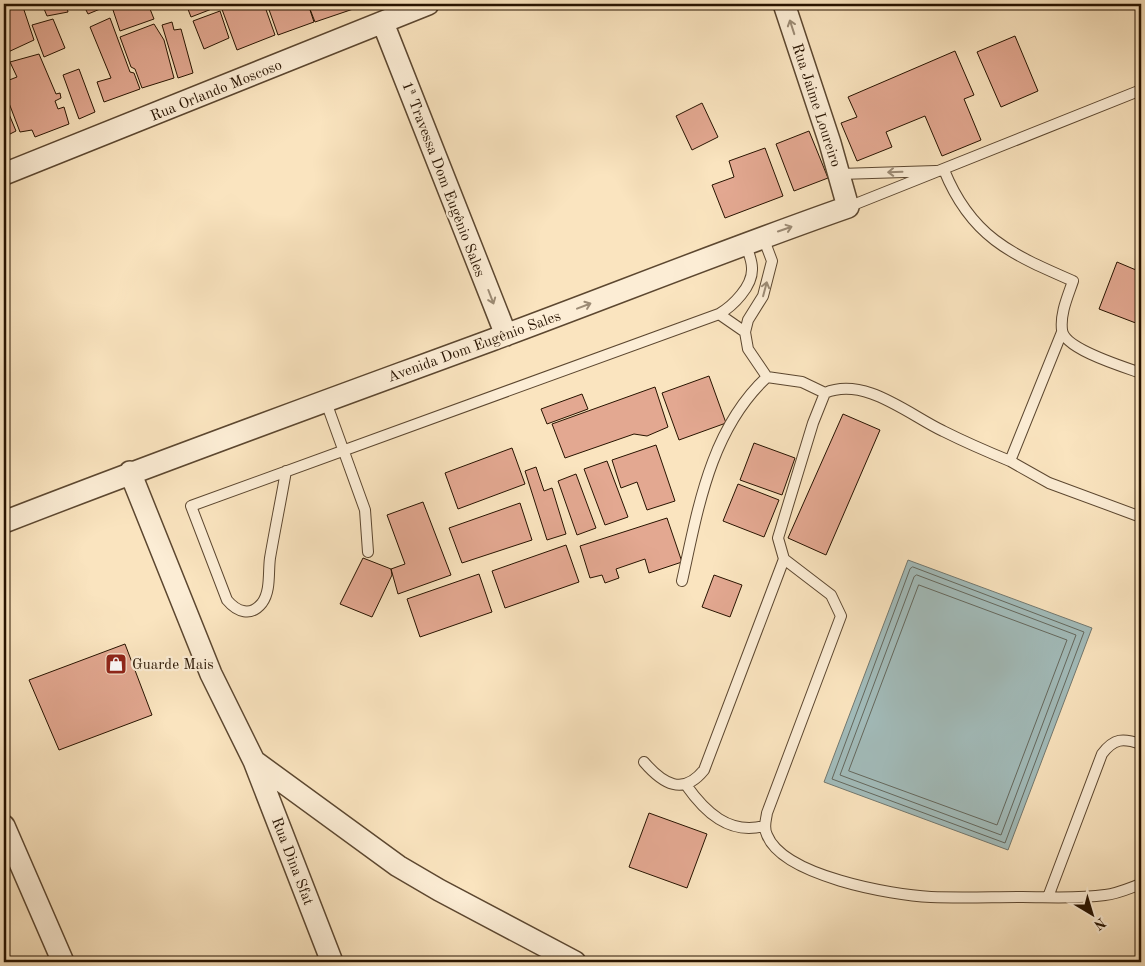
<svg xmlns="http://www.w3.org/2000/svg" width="1145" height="966" font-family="'Old Standard TT',serif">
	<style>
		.water { fill: #a2bcbb; stroke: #717870 }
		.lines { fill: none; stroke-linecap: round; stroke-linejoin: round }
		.shore { stroke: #64685e; stroke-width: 1 }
		.building { fill: #e3a891; stroke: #271300 }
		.service-casing { stroke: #5c4730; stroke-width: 12 }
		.minor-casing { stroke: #5c4730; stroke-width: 24 }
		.service { stroke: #fcedd5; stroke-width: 10 }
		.minor { stroke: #fcedd5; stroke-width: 21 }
		.oneway { stroke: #9c8b75 }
		.labels { text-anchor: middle; stroke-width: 4.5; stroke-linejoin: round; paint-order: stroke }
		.street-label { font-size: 15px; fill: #271300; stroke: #fcedd5 }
		.poi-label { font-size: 15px; fill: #271300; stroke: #fcedd5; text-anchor: start }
	</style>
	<rect width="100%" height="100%" fill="#fae4bf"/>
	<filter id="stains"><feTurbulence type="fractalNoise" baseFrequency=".004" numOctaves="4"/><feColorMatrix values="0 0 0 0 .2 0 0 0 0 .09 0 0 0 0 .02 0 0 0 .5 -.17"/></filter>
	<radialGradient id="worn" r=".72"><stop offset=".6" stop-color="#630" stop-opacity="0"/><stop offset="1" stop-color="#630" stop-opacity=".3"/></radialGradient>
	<path class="water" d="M 908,560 L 1092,628 L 1008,850 L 824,782 Z"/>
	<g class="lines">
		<path class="shore" d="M 913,567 L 1084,632 L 1005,843 L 832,779 L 910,569 Z
			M 917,575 L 1076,635 L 1001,835 L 840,775 L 914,577 Z
			M 919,585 L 1067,640 L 997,825 L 849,771 Z"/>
	</g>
	<path class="building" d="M 4,4 L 22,4 L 34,40 L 6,53 L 4,44 Z
		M 42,4 L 66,4 L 68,12 L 47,16 Z
		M 83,4 L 104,4 L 105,7 L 88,14 Z
		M 111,4 L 148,4 L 154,19 L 120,31 Z
		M 186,4 L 216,4 L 217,7 L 191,17 Z
		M 220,4 L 264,4 L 275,35 L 237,50 Z
		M 267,4 L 308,4 L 314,22 L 278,35 Z
		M 308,4 L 368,4 L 315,22 Z
		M 220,11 L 229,38 L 204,49 L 193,21 Z
		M 110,18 L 130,72 L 134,73 L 140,89 L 104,102 L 97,82 L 111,78 L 90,27 Z
		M 53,19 L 65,48 L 44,57 L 32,25 Z
		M 172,22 L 174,30 L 181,29 L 193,73 L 178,78 L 162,25 Z
		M 154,24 L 164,40 L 174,78 L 142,88 L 135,69 L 131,67 L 120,37 Z
		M 1015,36 L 1038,91 L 1001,107 L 977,52 Z
		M 955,51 L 974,95 L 964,99 L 981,140 L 942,156 L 925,116 L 886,132 L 892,147 L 857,161 L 841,123 L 857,117 L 848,97 Z
		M 39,54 L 56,94 L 60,93 L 61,98 L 55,101 L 58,109 L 64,107 L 69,124 L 35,137 L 32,130 L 20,132 L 4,90 L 4,82 L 17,77 L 10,62 Z
		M 79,69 L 95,112 L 79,119 L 63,75 Z
		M 4,102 L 16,131 L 6,136 L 4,132 Z
		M 702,103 L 718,137 L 692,150 L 676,116 Z
		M 809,131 L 828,178 L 794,191 L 776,144 Z
		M 765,148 L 783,196 L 725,218 L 712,185 L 734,177 L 729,161 Z
		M 1141,256 L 1141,325 L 1099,309 L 1117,262 L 1136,270 Z
		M 709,376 L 726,423 L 679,440 L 662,393 Z
		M 655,387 L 668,427 L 647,436 L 634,434 L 565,458 L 552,424 Z
		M 582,394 L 588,409 L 547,424 L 541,409 Z
		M 843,414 L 880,430 L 826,555 L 788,538 Z
		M 754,443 L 795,458 L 782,495 L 740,480 Z
		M 656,445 L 675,501 L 647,510 L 637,482 L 621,488 L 612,460 Z
		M 512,448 L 525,484 L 458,509 L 445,473 Z
		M 607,461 L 628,517 L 605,525 L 584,469 Z
		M 536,467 L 544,491 L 552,488 L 566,534 L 547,540 L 525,471 Z
		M 576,474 L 596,528 L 577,535 L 558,481 Z
		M 738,484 L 779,500 L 764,537 L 723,521 Z
		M 423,502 L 451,575 L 398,594 L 391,569 L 405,564 L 387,515 Z
		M 520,503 L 532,540 L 462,563 L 449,528 Z
		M 667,518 L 682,562 L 649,573 L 645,559 L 616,569 L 619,578 L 605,583 L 602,575 L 590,578 L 580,546 Z
		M 566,545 L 579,582 L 505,608 L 492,571 Z
		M 363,558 L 391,569 L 392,575 L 372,617 L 340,604 Z
		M 479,574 L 492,612 L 420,637 L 407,599 Z
		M 714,575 L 742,585 L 730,617 L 702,607 Z
		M 125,644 L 152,715 L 59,750 L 29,680 Z
		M 649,813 L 707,834 L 687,888 L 629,867 Z"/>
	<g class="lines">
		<g class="service-casing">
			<path id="service" d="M 944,170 C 971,237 1011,254 1073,281 C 1068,296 1060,313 1062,330 C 1064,349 1124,367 1141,373
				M 840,174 L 936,171
				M 848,207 L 1141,90
				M 763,237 L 772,261 L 763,296 L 748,320 L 745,332 L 748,349 L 767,377 L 802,382 L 825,393 L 813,423 L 778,538 L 784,559 L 831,595 L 841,616 L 767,813 C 766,821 763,827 767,835 C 783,876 891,895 931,897 C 961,898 992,897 1022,897 C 1049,897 1078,899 1105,895 C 1117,894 1130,888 1141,884
				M 719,314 L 745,332
				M 1062,332 L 1010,461 L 1049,483 L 1141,517
				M 825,393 C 865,376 909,415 943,431 C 965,442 988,452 1010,461
				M 326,402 L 365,510 L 368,552
				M 286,471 C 281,500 275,529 270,558 C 268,572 271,591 262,603 C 251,617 237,612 227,600 L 191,506 L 719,314 C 733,306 753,286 752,268 C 752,260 748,252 746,245
				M 682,581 C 698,509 710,430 767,377
				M 644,762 C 663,784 683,796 704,770 L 784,559
				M 686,785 C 705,812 729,835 764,826
				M 1048,897 L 1102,754 C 1114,738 1123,738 1141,744"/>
		</g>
		<g class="minor-casing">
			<path id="minor" d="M 383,23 L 506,335
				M 4,174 L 428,4
				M 130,472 L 211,674 L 254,761 L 332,962
				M 4,522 C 166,459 329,400 492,340 C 611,296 728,249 848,207 L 830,143 L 784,4
				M 254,761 L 398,866 L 439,890 L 575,962
				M 4,826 L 63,962"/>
		</g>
		<use href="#service" class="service"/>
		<use href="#minor" class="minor"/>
	</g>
	<defs><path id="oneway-shaft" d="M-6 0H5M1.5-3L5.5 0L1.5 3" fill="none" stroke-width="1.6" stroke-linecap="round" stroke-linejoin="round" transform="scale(1.25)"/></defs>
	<g class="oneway">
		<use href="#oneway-shaft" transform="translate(792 27) rotate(-108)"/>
		<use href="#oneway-shaft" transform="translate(895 172) rotate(178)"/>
		<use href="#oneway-shaft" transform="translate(785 229) rotate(-19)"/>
		<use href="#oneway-shaft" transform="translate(765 289) rotate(-75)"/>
		<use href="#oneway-shaft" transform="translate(491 297) rotate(69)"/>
		<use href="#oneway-shaft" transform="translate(584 306) rotate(-21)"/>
	</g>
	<defs>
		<g id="shop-square" transform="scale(1.125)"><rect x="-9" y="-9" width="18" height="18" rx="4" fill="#8f2418" stroke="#fcedd5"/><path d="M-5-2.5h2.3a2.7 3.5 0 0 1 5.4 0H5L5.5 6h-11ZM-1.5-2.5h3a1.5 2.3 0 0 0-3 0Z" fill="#fff"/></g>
	</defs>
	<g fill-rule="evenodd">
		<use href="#shop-square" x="116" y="664"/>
	</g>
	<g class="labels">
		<g class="street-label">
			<text transform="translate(216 90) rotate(-22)" y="5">Rua Orlando Moscoso</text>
			<text transform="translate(817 105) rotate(72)" y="5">Rua Jaime Loureiro</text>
			<text transform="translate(444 179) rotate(69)" y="5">1ª Travessa Dom Eugênio Sales</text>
			<text transform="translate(474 346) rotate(-20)" y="5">Avenida Dom Eugênio Sales</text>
			<text transform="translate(293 861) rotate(69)" y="5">Rua Dina Sfat</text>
		</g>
		<g class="poi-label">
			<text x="132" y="669">Guarde Mais</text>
		</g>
	</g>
	<rect width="1145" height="966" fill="none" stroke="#fae4bf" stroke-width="20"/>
	<rect x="5" y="5" width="1135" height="956" fill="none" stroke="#271300" stroke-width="2.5"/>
	<rect x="10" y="10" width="1125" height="946" fill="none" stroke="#271300"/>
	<g transform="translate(1092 914) rotate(142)" stroke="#fcedd5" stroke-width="4" paint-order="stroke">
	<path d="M0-4L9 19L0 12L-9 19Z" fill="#271300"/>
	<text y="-8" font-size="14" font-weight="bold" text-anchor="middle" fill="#271300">N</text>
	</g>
	<rect width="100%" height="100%" filter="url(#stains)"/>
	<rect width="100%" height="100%" fill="url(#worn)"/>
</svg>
